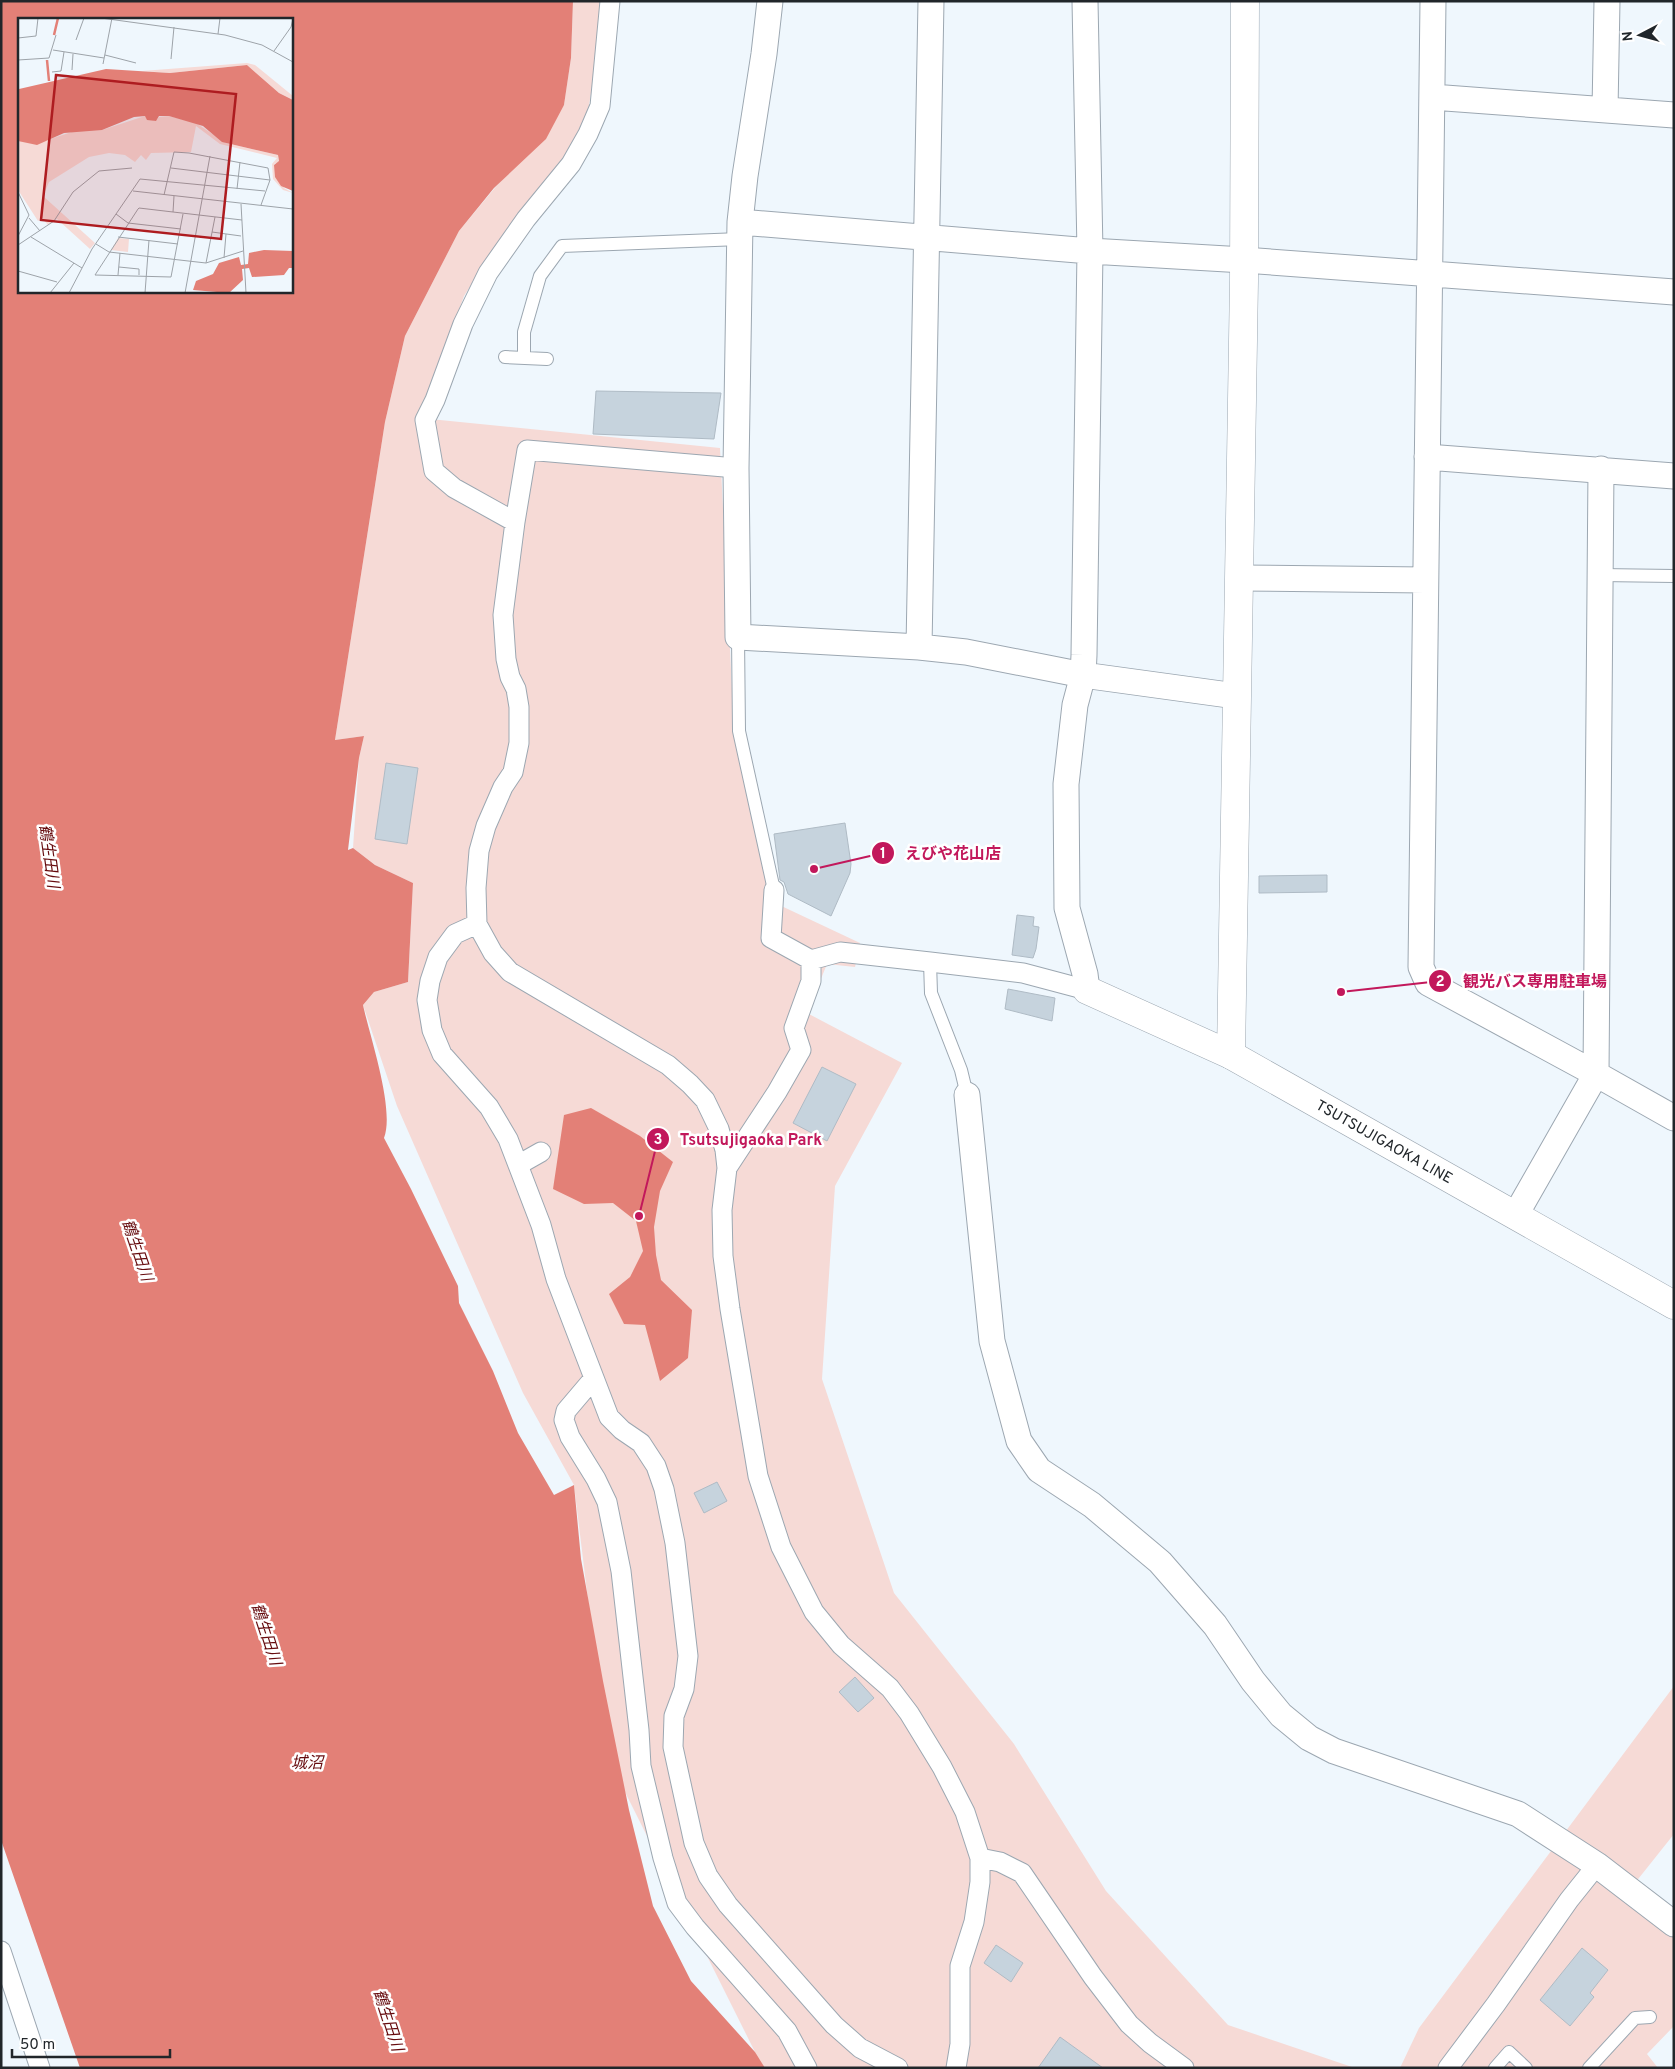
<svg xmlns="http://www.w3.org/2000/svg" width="1675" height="2069" font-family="Overpass,'Noto Sans JP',sans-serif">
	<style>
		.green { fill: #f6dad6 }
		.water { fill: #e38077; fill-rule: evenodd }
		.building { fill: #c6d3dd; stroke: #afbbc5 }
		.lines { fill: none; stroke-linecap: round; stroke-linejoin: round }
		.service-casing { stroke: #9ca7b1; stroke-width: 14 }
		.pedestrian-casing { stroke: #9ca7b1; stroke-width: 21 }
		.minor-casing { stroke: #9ca7b1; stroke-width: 27 }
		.tertiary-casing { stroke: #9ca7b1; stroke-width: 29 }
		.secondary-casing { stroke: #9ca7b1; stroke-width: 29 }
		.service { stroke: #fff; stroke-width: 12 }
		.pedestrian { stroke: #fff; stroke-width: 19 }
		.minor { stroke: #fff; stroke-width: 25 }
		.tertiary { stroke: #fff; stroke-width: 28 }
		.secondary { stroke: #fff; stroke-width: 28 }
		.labels { text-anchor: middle; stroke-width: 5; stroke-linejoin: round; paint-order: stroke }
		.street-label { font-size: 15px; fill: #21262a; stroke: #fff }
		.water-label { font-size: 16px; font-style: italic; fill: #660b0e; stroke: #fff }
		.inset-river { fill: none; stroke: #e38077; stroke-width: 2.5 }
		.inset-road { fill: none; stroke: #9da3a9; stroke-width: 1 }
		.view { fill: #ae1c20; fill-opacity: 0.15; stroke: #ae1c20; stroke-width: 2.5 }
		.inset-edge { fill: none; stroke: #21262a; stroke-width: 2.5 }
		.leader { fill: none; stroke: #c2185b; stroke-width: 2 }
		.callout-dot { fill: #c2185b; stroke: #fff; stroke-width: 2 }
		.mark-label { font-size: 15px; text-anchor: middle; font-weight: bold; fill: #fff }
		.callout-label { font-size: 16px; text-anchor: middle; font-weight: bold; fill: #c2185b; stroke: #fff; stroke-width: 5; stroke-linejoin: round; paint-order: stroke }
	</style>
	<rect width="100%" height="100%" fill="#eff7fd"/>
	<path class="green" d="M 573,1 L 600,1 L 597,55 L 587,118 L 560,166 L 510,224 L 464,296 L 441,359 L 430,419 L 720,448 L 734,730 L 775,903 L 860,943 L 855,967 L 827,964 L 807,1013 L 902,1063 L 835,1186 L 822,1379 L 894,1593 L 1014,1744 L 1106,1891 L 1228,2025 L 1355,2068 L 761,2068 L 755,2052 L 607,1756 L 574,1485 L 523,1393 L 397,1106 L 363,1005 L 374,992 L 408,982 L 413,883 L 375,865 L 353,848 L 359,758 L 364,736 L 335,740 L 385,422 L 405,336 L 459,231 L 564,105 L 571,58 Z
		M 1674,1686 L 1674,1834 L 1635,1883 L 1674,1933 L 1674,2026 L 1647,2054 L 1658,2068 L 1400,2068 L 1419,2028 Z"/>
	<path class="water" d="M 1,1 L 573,1 L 571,58 L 564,105 L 546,139 L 494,188 L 459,231 L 405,336 L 385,422 L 335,740 L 364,736 L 359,758 L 348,850 L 353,848 L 375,865 L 413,883 L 408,982 L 374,992 L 363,1005 C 370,1037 395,1110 384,1138 L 411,1189 L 458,1286 L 459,1303 L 493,1371 L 518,1433 L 554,1495 L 574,1485 L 581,1559 L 603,1681 L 629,1810 L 653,1906 L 691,1981 L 755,2052 L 765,2068 L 80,2068 L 1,1840 ZM 19,19 L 291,19 L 291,291 L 19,291 Z
		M 591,1108 L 640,1136 L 673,1162 L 660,1191 L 654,1227 L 656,1255 L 661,1280 L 692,1310 L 688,1358 L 660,1381 L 645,1325 L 624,1324 L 609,1294 L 630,1277 L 643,1251 L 636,1221 L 613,1203 L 584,1204 L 553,1189 L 564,1115 Z"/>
	<path class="building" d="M 596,391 L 721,393 L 714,439 L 593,434 Z
		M 386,763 L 418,768 L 407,844 L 375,839 Z
		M 845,823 L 851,864 L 850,873 L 831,916 L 788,894 L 784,882 L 780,880 L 774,834 Z
		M 1327,875 L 1327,892 L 1259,893 L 1259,876 Z
		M 1017,915 L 1034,917 L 1033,926 L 1039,927 L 1036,949 L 1033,958 L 1012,955 Z
		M 1008,989 L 1055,998 L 1052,1021 L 1005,1009 Z
		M 822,1067 L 856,1084 L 827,1141 L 793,1123 Z
		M 717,1482 L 727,1501 L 704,1513 L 694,1493 Z
		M 855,1677 L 874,1698 L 858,1712 L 839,1692 Z
		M 996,1945 L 1023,1963 L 1011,1982 L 984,1963 Z
		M 1582,1948 L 1608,1970 L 1590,1993 L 1594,1997 L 1570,2026 L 1540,2000 Z
		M 1060,2037 L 1103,2068 L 1038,2068 Z"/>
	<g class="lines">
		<g class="service-casing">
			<path id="service" d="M 505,357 L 547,359
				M 524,358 L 524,332 L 540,276 L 562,246 L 740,239
				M 1600,575 L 1674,576
				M 738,637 L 739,731 L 774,890
				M 930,962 L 931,993 L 961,1070 L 967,1095
				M 1495,2068 L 1509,2052 L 1526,2068
				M 1589,2068 L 1635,2018 L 1650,2017"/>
		</g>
		<g class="pedestrian-casing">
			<path id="pedestrian" d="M 736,468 L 527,450 L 515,522 L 503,615 L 506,659 L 510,677 L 516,689 L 519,707 L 519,743 L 513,772 L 503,787 L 486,826 L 479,851 L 476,888 L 477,924 L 493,953 L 510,972 L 668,1065 L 690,1084 L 705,1100 L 719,1129 L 725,1150 L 727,1168 L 722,1210 L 723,1256 L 730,1309 L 758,1476 L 781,1547 L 814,1612 L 841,1645 L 890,1688 L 909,1713 L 942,1767 L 965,1812 L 980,1858 L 980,1882 L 974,1922 L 960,1966 L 960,2044 L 956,2068
				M 515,522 L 454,488 L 434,471 L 425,420 L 435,400 L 463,324 L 488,273 L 526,219 L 571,164 L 588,134 L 600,106 L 610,1
				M 774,890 L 771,938 L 811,960 L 840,952 L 930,962 L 1023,973 L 1087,990
				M 477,924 L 455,934 L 438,957 L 430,981 L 427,1000 L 432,1030 L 442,1054 L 489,1107 L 508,1139 L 541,1225 L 556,1279 L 609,1417 L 622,1430 L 641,1443 L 656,1466 L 664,1489 L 675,1543 L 688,1656 L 684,1689 L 674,1716 L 673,1747 L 694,1843 L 708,1876 L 728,1905 L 834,2025 L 860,2048 L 898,2068
				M 518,1165 L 541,1152
				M 727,1168 L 777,1092 L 801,1050 L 794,1028 L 811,981 L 811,960
				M 594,1378 L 566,1411 L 564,1420 L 570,1437 L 596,1479 L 607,1502 L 621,1571 L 639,1730 L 641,1766 L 663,1858 L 677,1903 L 695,1927 L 787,2031 L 807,2068
				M 980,1858 L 1000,1862 L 1022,1873 L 1093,1977 L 1129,2024 L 1150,2043 L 1184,2068
				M 1,1951 L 40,2068
				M 1448,2068 L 1496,2004 L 1569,1900 L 1597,1865"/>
		</g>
		<g class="minor-casing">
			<path id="minor" d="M 770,1 L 764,54 L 745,176 L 740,222 L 736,468 L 738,637 L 919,647 L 966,652 L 1083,675 L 1236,696
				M 1085,1 L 1090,251 L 1084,655 L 1083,675 L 1075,705 L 1066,784 L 1067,908 L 1085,974 L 1087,990
				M 1433,1 L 1421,967 L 1428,983 L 1596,1074 L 1674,1118
				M 1432,97 L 1674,115
				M 1605,110 L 1607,1
				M 740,222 L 1090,251 L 1244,260 L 1674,292
				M 1427,457 L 1674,476
				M 1239,578 L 1425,580
				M 919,647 L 931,1
				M 967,1095 L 992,1341 L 1019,1441 L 1039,1470 L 1092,1505 L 1160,1562 L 1215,1625 L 1253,1681 L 1281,1715 L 1309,1738 L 1334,1751 L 1518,1814 L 1597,1865 L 1674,1924
				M 1515,1216 L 1596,1074 L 1601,469"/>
		</g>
		<g class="tertiary-casing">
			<path id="tertiary" d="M 1231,1055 L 1244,281 L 1245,1"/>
		</g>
		<g class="secondary-casing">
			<g id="secondary">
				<path id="s1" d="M 1087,990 L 1231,1055 L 1674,1305"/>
			</g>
		</g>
		<use href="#service" class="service"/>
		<use href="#pedestrian" class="pedestrian"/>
		<use href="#minor" class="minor"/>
		<use href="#tertiary" class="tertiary"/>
		<use href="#secondary" class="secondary"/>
	</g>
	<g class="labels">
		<g class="street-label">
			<text dy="5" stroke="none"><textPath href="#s1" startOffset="334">TSUTSUJIGAOKA LINE</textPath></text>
		</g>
		<g class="water-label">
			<text transform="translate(50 856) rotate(82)" y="6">鶴生田川</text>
			<text transform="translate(138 1250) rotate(71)" y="6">鶴生田川</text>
			<text transform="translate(267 1634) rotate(72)" y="6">鶴生田川</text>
			<text x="307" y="1768">城沼</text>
			<text transform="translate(389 2020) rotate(72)" y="6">鶴生田川</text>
		</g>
	</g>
	<g transform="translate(18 18)">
		<rect width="275" height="275" fill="#eff7fd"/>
		<path d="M 229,45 L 237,47 L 275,78 L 275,82 L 261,75 L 229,47 L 152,55 L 124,53 ZM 127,98 L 137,103 L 141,99 L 151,98 L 178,105 L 208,125 L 260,137 L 261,144 L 256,146 L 266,170 L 275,175 L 265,172 L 255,161 L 254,146 L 259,140 L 202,126 L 178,108 L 173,134 L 133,135 L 128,142 L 123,137 L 117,144 L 107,137 L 91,135 L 71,139 L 31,164 L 25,178 L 77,225 L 72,231 L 39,201 L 30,207 L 24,200 L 20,203 L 0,172 L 0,122 L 17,126 L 60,112 L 84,112 ZM 100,220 L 111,221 L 110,234 L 93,232 Z" fill="#f6dad6"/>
		<path d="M 229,47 L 261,75 L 275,82 L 275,173 L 263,168 L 257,159 L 256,147 L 261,143 L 260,137 L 204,124 L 185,108 L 151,98 L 141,98 L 138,103 L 129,102 L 127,98 L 116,99 L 84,112 L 46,115 L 19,127 L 0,123 L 1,71 L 88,51 L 152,55 ZM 246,232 L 275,233 L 275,250 L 271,250 L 266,257 L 234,259 L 231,250 L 224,251 L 225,262 L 211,275 L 175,272 L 178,263 L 195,256 L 201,245 L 221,239 L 223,247 L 230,246 L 231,235 Z" fill="#e38077"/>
		<path class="inset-river" d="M 36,17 L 40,0M 29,42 L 31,63"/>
		<path class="inset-road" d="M 83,0 L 207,17 L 244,27 L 275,44M 200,16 L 202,0M 0,20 L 18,18 L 20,0M 58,22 L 66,0M 35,32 L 86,40M 256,33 L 273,9 L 275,1M 87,37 L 118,45M 153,41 L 156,9M 0,42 L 31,40 L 38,17M 85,46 L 94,0M 54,52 L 55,36M 34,54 L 43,53 L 46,34M 153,150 L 252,162M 122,161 L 247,173M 219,171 L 222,144M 115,173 L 275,191M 0,174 L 11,197 L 0,218M 146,177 L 156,134 L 171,135 L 250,150 L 252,162 L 243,187M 223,186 L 228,275M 155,194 L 156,178M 98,196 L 110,205 L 163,211M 165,196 L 153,259 L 77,257 L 120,191 L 121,190 L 155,194 L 224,202M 11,200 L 22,213M 194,214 L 223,218M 13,219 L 64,250M 100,219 L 160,226M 78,226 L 91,234 L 188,245 L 225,233M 0,227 L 36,203 L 55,174 L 81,153 L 114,150M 206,240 L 208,216M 188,245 L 197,199M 101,249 L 121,251 L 121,257M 0,253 L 39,264M 100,257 L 102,235M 32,275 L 56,245M 51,275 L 74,231 L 122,161M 97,275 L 147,275M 127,275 L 131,222M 167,275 L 192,138"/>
		<path class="view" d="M 38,57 L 218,76 L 203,221 L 23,202 Z"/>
		<rect width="275" height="275" class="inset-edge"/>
	</g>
	<path class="leader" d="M814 869L883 853M1341 992L1440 981M639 1216L658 1139"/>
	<g class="callout-dot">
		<circle cx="814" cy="869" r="5"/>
		<circle cx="1341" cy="992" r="5"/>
		<circle cx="639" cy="1216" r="5"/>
		<circle cx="883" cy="853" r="12"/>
		<circle cx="1440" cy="981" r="12"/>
		<circle cx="658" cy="1139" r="12"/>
	</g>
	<g class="mark-label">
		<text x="883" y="858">1</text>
		<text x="1440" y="986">2</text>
		<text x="658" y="1144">3</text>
	</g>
	<g class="callout-label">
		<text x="953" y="859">えびや花山店</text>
		<text x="1535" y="987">観光バス専用駐車場</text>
		<text x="751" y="1145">Tsutsujigaoka Park</text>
	</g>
	<rect width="1675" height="2069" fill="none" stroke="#21262a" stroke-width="5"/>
	<g transform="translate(1640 35) rotate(264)" stroke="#ffffff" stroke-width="4" paint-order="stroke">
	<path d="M0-4L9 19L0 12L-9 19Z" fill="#21262a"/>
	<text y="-8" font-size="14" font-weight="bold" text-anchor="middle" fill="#21262a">N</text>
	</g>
	<path d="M12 2049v8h158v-8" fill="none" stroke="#21262a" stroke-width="2.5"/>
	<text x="20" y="2049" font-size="15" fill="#21262a" stroke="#ffffff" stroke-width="4" paint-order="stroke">50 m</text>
</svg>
